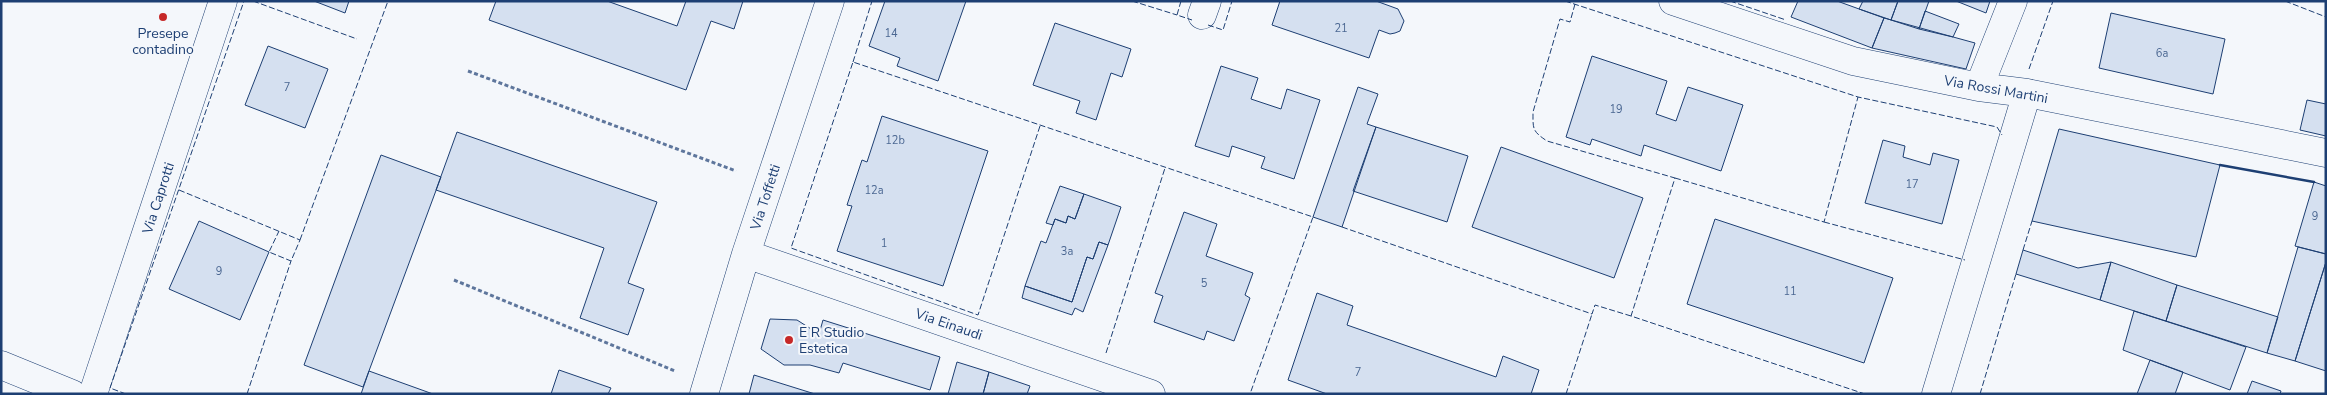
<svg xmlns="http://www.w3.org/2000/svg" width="2327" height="395" font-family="'Nunito Sans',sans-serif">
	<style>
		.building { fill: #d5e0f0; stroke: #1d3f73 }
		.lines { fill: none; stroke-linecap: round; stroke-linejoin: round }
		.minor-casing { stroke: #1d3f73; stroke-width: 29 }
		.path { stroke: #5e769c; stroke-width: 3; stroke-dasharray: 4 2.5; stroke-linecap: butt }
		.minor { stroke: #f4f7fb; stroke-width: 28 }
		.fence { stroke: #1d3f73; stroke-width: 1; stroke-dasharray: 6 2.5; stroke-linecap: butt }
		.wall { stroke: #1d3f73; stroke-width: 2.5 }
		.poi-dot { fill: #c62828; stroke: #f4f7fb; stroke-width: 2 }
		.labels { text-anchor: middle; stroke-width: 4; stroke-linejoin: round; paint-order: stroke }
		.number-label { font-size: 11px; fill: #4b6792 }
		.poi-label { font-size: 14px; fill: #1d3f73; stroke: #f4f7fb }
		.street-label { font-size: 14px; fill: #1d3f73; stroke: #f4f7fb }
	</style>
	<rect width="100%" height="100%" fill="#f4f7fb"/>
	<path class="building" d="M 314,1 L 349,1 L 345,13 Z
		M 496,1 L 607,1 L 677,26 L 686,1 L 743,1 L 734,29 L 711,21 L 686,90 L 489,20 Z
		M 885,1 L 966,1 L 938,81 L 897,66 L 900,58 L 869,46 Z
		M 1280,1 L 1376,1 L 1398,9 L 1404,21 L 1400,31 L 1395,33 L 1390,34 L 1379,30 L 1369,58 L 1272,25 Z
		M 1798,1 L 1837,1 L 1884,18 L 1872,48 L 1791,17 Z
		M 1863,1 L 1898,1 L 1891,20 L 1859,9 Z
		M 1898,1 L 1929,1 L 1919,29 L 1891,20 Z
		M 1956,1 L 1990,1 L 1986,13 Z
		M 1925,11 L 1959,24 L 1953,37 L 1919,29 Z
		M 2111,13 L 2225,39 L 2213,94 L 2099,68 Z
		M 1884,18 L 1975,43 L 1966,69 L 1872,48 Z
		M 1055,23 L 1131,49 L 1122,77 L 1111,73 L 1096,120 L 1076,113 L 1080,101 L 1033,85 Z
		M 268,46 L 328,69 L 305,128 L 245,105 Z
		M 1592,56 L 1667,81 L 1656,114 L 1676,121 L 1688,87 L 1743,105 L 1721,171 L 1644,145 L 1641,156 L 1592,139 L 1590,145 L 1566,137 Z
		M 1221,66 L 1258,78 L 1251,99 L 1281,109 L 1287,89 L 1320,100 L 1294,179 L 1261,168 L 1265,157 L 1232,146 L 1229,157 L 1195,146 Z
		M 1358,87 L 1378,94 L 1367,124 L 1376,127 L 1342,227 L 1313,217 Z
		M 2307,100 L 2326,104 L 2326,136 L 2300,130 Z
		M 882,116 L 988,151 L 943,286 L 837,251 L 852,206 L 847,205 L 862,160 L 867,162 Z
		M 1376,127 L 1468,156 L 1447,222 L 1353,191 Z
		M 2059,129 L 2220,165 L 2196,257 L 2032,221 Z
		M 457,132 L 657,202 L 628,283 L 644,289 L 628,335 L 580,318 L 604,248 L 436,190 Z
		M 1883,140 L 1905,146 L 1903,157 L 1930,165 L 1933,153 L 1959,160 L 1942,224 L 1865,203 Z
		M 1501,147 L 1643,198 L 1614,278 L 1472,227 Z
		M 381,155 L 441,177 L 363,387 L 304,365 Z
		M 2314,182 L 2326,186 L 2326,254 L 2295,246 Z
		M 1060,186 L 1084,194 L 1075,219 L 1068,216 L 1066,223 L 1055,219 L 1053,225 L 1046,223 Z
		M 1084,194 L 1121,207 L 1108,245 L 1099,242 L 1093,259 L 1087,257 L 1072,302 L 1025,286 L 1041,241 L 1046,243 L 1055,219 L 1066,223 L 1068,216 L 1075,219 Z
		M 1184,212 L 1217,224 L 1206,256 L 1253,273 L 1245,295 L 1250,298 L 1234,341 L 1207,331 L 1204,340 L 1154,322 L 1163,296 L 1155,293 Z
		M 1715,219 L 1893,278 L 1864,363 L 1687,304 Z
		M 199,221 L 269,252 L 240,320 L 169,289 Z
		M 1099,242 L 1108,245 L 1083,312 L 1075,308 L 1072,315 L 1022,298 L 1025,286 L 1072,302 L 1087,257 L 1093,259 Z
		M 2298,247 L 2326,254 L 2326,262 L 2295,361 L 2267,353 Z
		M 2023,250 L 2078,268 L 2111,262 L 2100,300 L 2016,274 Z
		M 2111,262 L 2177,285 L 2166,321 L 2100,300 Z
		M 2326,262 L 2326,371 L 2295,361 Z
		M 2177,285 L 2278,317 L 2267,353 L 2166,321 Z
		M 1317,293 L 1353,306 L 1347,325 L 1496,377 L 1503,356 L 1539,370 L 1531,394 L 1327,394 L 1288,380 Z
		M 2134,311 L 2246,347 L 2230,390 L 2123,350 Z
		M 770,319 L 797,320 L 819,334 L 823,320 L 940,357 L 930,390 L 843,363 L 839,373 L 810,365 L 784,365 L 761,349 Z
		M 2150,360 L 2183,372 L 2175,394 L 2137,394 Z
		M 957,362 L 989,372 L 983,394 L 948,394 Z
		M 559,370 L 611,388 L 608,394 L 551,394 Z
		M 369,371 L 433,394 L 361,394 Z
		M 989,372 L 1030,386 L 1027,394 L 983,394 Z
		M 754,375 L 815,394 L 749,394 Z
		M 2252,381 L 2281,391 L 2280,394 L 2247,394 Z"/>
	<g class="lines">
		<g class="minor-casing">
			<path id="minor" d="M 1673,1 L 1853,61 L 1979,87 L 2027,93 L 2326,153
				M 1202,15 L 1207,1
				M 1979,87 L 2013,1
				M 746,254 L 1151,394
				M 1,365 L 72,394
				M 93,394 L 223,1
				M 704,394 L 746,254 L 830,1
				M 1936,394 L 2027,93"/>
		</g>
		<path class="path" d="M 468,71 L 736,171
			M 454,280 L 675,371"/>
		<use href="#minor" class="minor"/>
		<path class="fence" d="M 253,1 L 357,39
			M 1132,1 L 1177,15
			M 1181,1 L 1177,15 L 1192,20
			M 1565,1 L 1858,97 L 1997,127 L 2002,135
			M 1730,1 L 1786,20
			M 2285,1 L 2326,17
			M 1575,4 L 1570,22 L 1560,19 L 1533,112 C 1533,129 1532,131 1547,141 L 1675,178 L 1631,316 L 1865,394
			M 1208,25 L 1223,30 L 1232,1
			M 853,62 L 872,1
			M 2029,69 L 2053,1
			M 1040,126 L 978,315 L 791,248 L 853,62 L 1313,217 L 1250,394
			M 1675,178 L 1824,222 L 1858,97
			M 179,190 L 300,240 L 291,261 L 269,252 L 279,231
			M 1824,222 L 1965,260
			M 1342,227 L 1592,314 L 1595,305 L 1631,316
			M 300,240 L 388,1
			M 2023,250 L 2032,221
			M 1106,353 L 1165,168
			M 126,394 L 110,388 L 244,1
			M 247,394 L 291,261
			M 1566,394 L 1592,314
			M 1980,394 L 2016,274"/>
		<path class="wall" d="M 2220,165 L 2314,182"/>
	</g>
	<g class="poi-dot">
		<circle cx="163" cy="17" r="5"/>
		<circle cx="789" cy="340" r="5"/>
	</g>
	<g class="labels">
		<g class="number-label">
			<text x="1341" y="32">21</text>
			<text x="891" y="37">14</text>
			<text x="2162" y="57">6a</text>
			<text x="287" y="91">7</text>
			<text x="1616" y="113">19</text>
			<text x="895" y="144">12b</text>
			<text x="1912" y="188">17</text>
			<text x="874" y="194">12a</text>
			<text x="2315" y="220">9</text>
			<text x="884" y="247">1</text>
			<text x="1067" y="255">3a</text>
			<text x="219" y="275">9</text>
			<text x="1204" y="287">5</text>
			<text x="1790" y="295">11</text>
			<text x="1358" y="376">7</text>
		</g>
		<g class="poi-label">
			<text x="163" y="38">Presepe<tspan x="163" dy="16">contadino</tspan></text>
			<text x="799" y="337" text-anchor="start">E R Studio<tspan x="799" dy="16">Estetica</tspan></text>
		</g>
		<g class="street-label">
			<text transform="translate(1996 89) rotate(10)" y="5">Via Rossi Martini</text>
			<text transform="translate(765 197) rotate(-72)" y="5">Via Toffetti</text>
			<text transform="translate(158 198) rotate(-72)" y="5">Via Caprotti</text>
			<text transform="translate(949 324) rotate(19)" y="5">Via Einaudi</text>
		</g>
	</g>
	<rect width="2327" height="395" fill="none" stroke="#1d3f73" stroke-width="5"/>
</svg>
